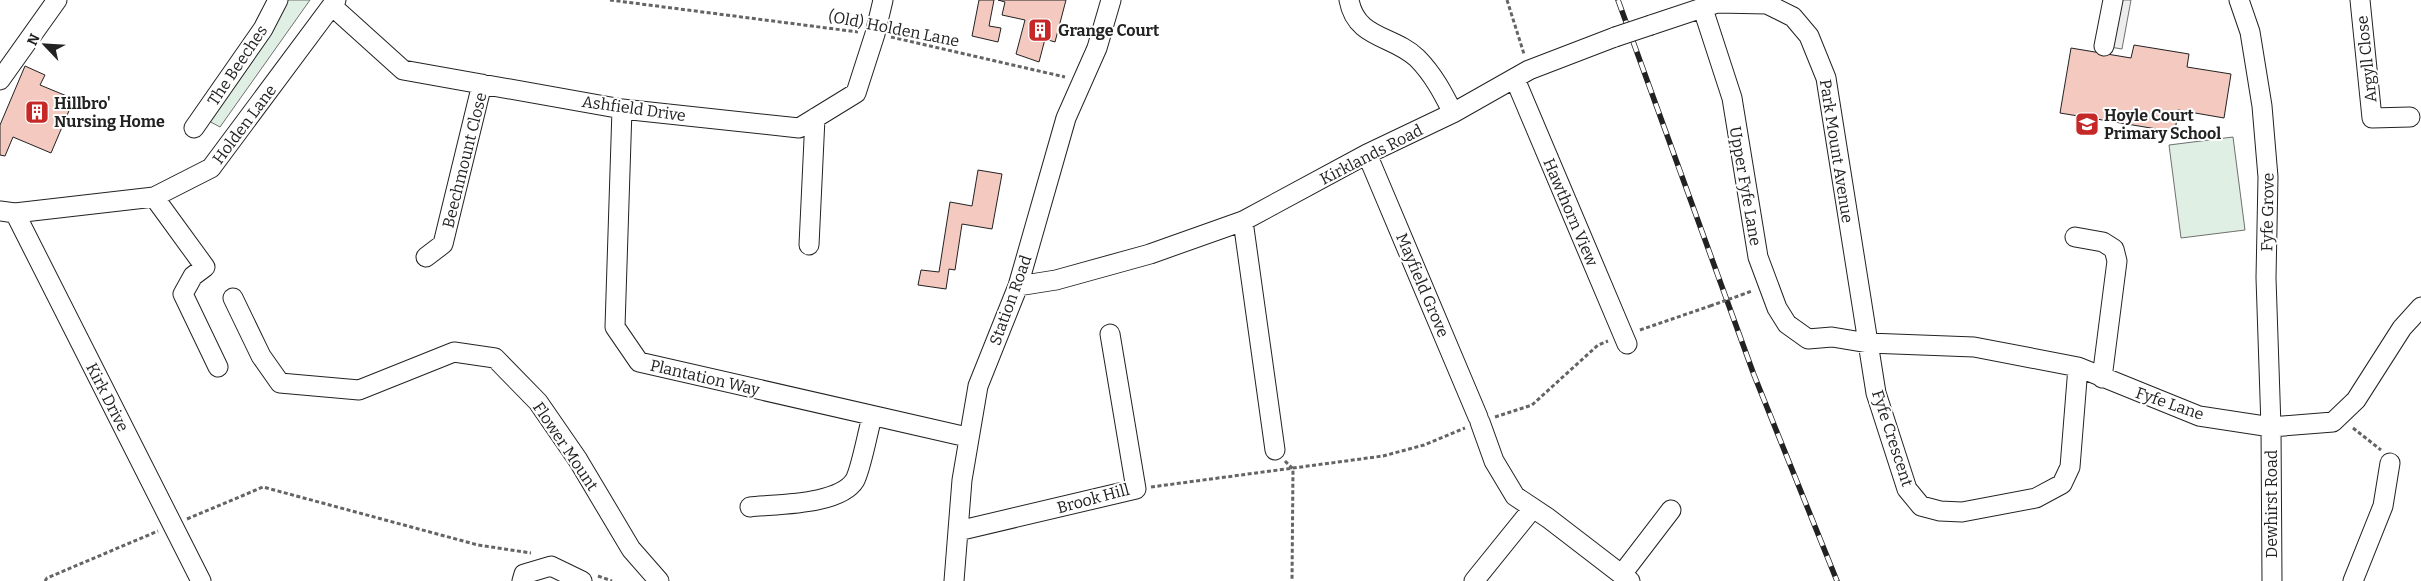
<svg xmlns="http://www.w3.org/2000/svg" width="2421" height="581" font-family="Bitter,serif">
	<style>
		.green { fill: #e0efe3; stroke: #6f6f6f }
		.parking { fill: #ededed; stroke: #6f6f6f }
		.building { fill: #f3c9c0; stroke: #222 }
		.lines { fill: none; stroke-linecap: round; stroke-linejoin: round }
		.minor-casing { stroke: #222; stroke-width: 21 }
		.path { stroke: #646464; stroke-width: 3; stroke-dasharray: 4 2.5; stroke-linecap: butt }
		.minor { stroke: #fff; stroke-width: 19 }
		.rail-casing { stroke: #222; stroke-width: 5.5 }
		.rail { stroke: #fff; stroke-width: 4; stroke-dasharray: 11; stroke-linecap: butt }
		.minor-bridge-casing { stroke: #222; stroke-width: 21; stroke-linecap: butt }
		.path-bridge { stroke: #646464; stroke-width: 3; stroke-dasharray: 4 2.5; stroke-linecap: butt }
		.minor-bridge { stroke: #fff; stroke-width: 19 }
		.labels { text-anchor: middle; stroke-width: 4; stroke-linejoin: round; paint-order: stroke }
		.street-label { font-size: 16px; fill: #222; stroke: #fff }
		.poi-label { font-size: 16px; font-weight: bold; fill: #222; stroke: #fff; text-anchor: start }
	</style>
	<rect width="100%" height="100%" fill="#fff"/>
	<path class="green" d="M 285,0 L 310,0 L 220,127 L 207,120 Z
		M 2233,137 L 2245,230 L 2181,238 L 2169,145 Z"/>
	<path class="parking" d="M 2113,0 L 2131,0 L 2122,49 L 2104,46 Z"/>
	<path class="building" d="M 979,0 L 994,0 L 989,26 L 1001,28 L 998,42 L 972,36 Z
		M 998,0 L 1066,0 L 1055,42 L 1045,39 L 1039,62 L 1016,54 L 1025,20 L 1002,15 L 1005,2 Z
		M 2134,45 L 2189,54 L 2187,67 L 2231,74 L 2224,118 L 2178,110 L 2175,132 L 2060,113 L 2071,48 L 2131,58 Z
		M 25,66 L 45,75 L 40,85 L 74,99 L 51,153 L 13,137 L 5,156 L 0,155 L 0,125 Z
		M 978,170 L 1002,174 L 992,229 L 962,224 L 955,270 L 949,269 L 946,289 L 918,285 L 921,270 L 939,272 L 950,202 L 972,206 Z"/>
	<g class="lines">
		<g class="minor-casing">
			<path id="minor" d="M 1349,0 C 1356,39 1393,35 1417,58 C 1433,74 1443,93 1453,113
				M 2239,0 L 2250,32 L 2262,106 L 2268,177 L 2266,278 L 2271,427 L 2272,581
				M 2360,0 L 2372,118 L 2410,117
				M 332,6 L 403,70 L 622,109 L 799,128 L 856,93 L 875,34 L 883,0
				M 1703,9 L 1732,98 L 1758,257 L 1777,308 L 1787,324 L 1808,339 L 1832,337 L 1868,343 L 1974,347 L 2078,367 L 2199,416 L 2271,427 L 2333,422 L 2356,400 L 2402,328 L 2421,307
				M 1651,25 L 1717,3 L 1767,4 L 1793,17 L 1809,36 L 1826,78 L 1876,393 L 1907,489 L 1921,506 L 1940,511 L 1962,512 L 2036,498 L 2062,484 L 2070,467 L 2078,367
				M 2104,46 L 2113,0
				M 1515,79 L 1627,344
				M 0,80 L 57,0
				M 622,109 L 615,327 L 639,362 L 967,437
				M 194,128 L 263,29 L 278,0
				M 1367,154 L 1478,417
				M 154,197 L 205,267 L 193,276 L 183,294 L 218,367
				M 0,211 L 15,213 L 154,197 L 211,168 L 336,0
				M 15,213 L 201,581
				M 1243,221 L 1275,450
				M 2075,237 L 2103,242 L 2114,249 L 2117,261 L 2102,378
				M 809,245 L 815,118
				M 426,257 L 443,244 L 482,84
				M 1018,286 L 1056,280 L 1150,254 L 1243,221 L 1367,154 L 1453,113 L 1529,70 L 1615,37
				M 233,298 L 261,356 L 280,383 L 359,390 L 454,352 L 495,358 L 538,402 L 578,460 L 631,549 L 659,581
				M 1480,422 L 1494,461 L 1515,496 L 1548,518 L 1630,581
				M 750,507 C 777,504 840,505 855,480 C 861,469 868,431 872,417
				M 958,531 L 1136,489 L 1110,334
				M 1622,574 L 1671,510
				M 522,581 L 524,574 L 551,566 L 582,581
				M 954,581 L 962,480 L 978,386 L 1018,286 L 1066,118 L 1097,48 L 1111,0
				M 1474,581 L 1533,508
				M 2353,581 L 2383,506 L 2390,463"/>
		</g>
		<path class="path" d="M 610,0 L 858,32
			M 1507,0 L 1524,54
			M 891,37 L 1065,77
			M 1741,295 L 1752,291
			M 1640,330 L 1710,306
			M 1495,417 L 1532,405 L 1598,345 L 1608,341
			M 2353,428 L 2381,450
			M 1285,461 L 1293,469 L 1292,581
			M 1151,487 L 1383,456 L 1424,445 L 1465,428
			M 187,519 L 263,487 L 478,545 L 531,553
			M 598,576 L 612,581
			M 45,581 L 47,578 L 158,531"/>
		<use href="#minor" class="minor"/>
		<g class="rail-casing">
			<path id="rail" d="M 1618,0 L 1754,375 L 1837,581"/>
		</g>
		<use href="#rail" class="rail"/>
		<g class="minor-bridge-casing">
			<path id="minor-bridge" d="M 1615,37 L 1651,25"/>
		</g>
		<path class="path-bridge" d="M 1710,306 L 1741,295"/>
		<use href="#minor-bridge" class="minor-bridge"/>
	</g>
	<defs>
		<g id="building-square" transform="scale(1.25)"><rect x="-9" y="-9" width="18" height="18" rx="4" fill="#c62828" stroke="#fff"/><path d="M-4-6H4V6H1V3H-1V6H-4ZM-2.5-4.3h1.7v1.8h-1.7ZM.8-4.3h1.7v1.8H.8ZM-2.5-1h1.7V.8h-1.7ZM.8-1h1.7V.8H.8Z" fill="#fff"/></g>
		<g id="school-square" transform="scale(1.25)"><rect x="-9" y="-9" width="18" height="18" rx="4" fill="#c62828" stroke="#fff"/><path d="M0-5L7-2L0 1L-7-2ZM-4 1L0 2.5L4 1V4Q0 6-4 4Z" fill="#fff"/></g>
	</defs>
	<g fill-rule="evenodd">
		<use href="#building-square" x="1040" y="30"/>
		<use href="#building-square" x="37" y="112"/>
		<use href="#school-square" x="2087" y="124"/>
	</g>
	<g class="labels">
		<g class="street-label">
			<text transform="translate(894 28) rotate(11)" y="6">(Old) Holden Lane</text>
			<text transform="translate(2366 59) rotate(-96)" y="6">Argyll Close</text>
			<text transform="translate(237 65) rotate(-56)" y="6">The Beeches</text>
			<text transform="translate(634 108) rotate(8)" y="6">Ashfield Drive</text>
			<text transform="translate(244 124) rotate(-53)" y="6">Holden Lane</text>
			<text transform="translate(1837 151) rotate(81)" y="6">Park Mount Avenue</text>
			<text transform="translate(1371 154) rotate(-27)" y="6">Kirklands Road</text>
			<text transform="translate(464 160) rotate(-76)" y="6">Beechmount Close</text>
			<text transform="translate(1746 186) rotate(80)" y="6">Upper Fyfe Lane</text>
			<text transform="translate(1571 212) rotate(67)" y="6">Hawthorn View</text>
			<text transform="translate(2267 212) rotate(-89)" y="6">Fyfe Grove</text>
			<text transform="translate(1423 285) rotate(67)" y="6">Mayfield Grove</text>
			<text transform="translate(1010 300) rotate(-70)" y="6">Station Road</text>
			<text transform="translate(705 377) rotate(13)" y="6">Plantation Way</text>
			<text transform="translate(108 397) rotate(63)" y="6">Kirk Drive</text>
			<text transform="translate(2170 403) rotate(19)" y="6">Fyfe Lane</text>
			<text transform="translate(1893 438) rotate(72)" y="6">Fyfe Crescent</text>
			<text transform="translate(566 446) rotate(56)" y="6">Flower Mount</text>
			<text transform="translate(1093 498) rotate(-15)" y="6">Brook Hill</text>
			<text transform="translate(2271 504) rotate(-90)" y="6">Dewhirst Road</text>
		</g>
		<g class="poi-label">
			<text x="1058" y="36">Grange Court</text>
			<text x="54" y="109">Hillbro'<tspan x="54" dy="18">Nursing Home</tspan></text>
			<text x="2104" y="121">Hoyle Court<tspan x="2104" dy="18">Primary School</tspan></text>
		</g>
	</g>
	<g transform="translate(45 45) rotate(295)" stroke="#ffffff" stroke-width="4" paint-order="stroke">
	<path d="M0-4L9 19L0 12L-9 19Z" fill="#222222"/>
	<text y="-8" font-size="14" font-weight="bold" text-anchor="middle" fill="#222222">N</text>
	</g>
</svg>
